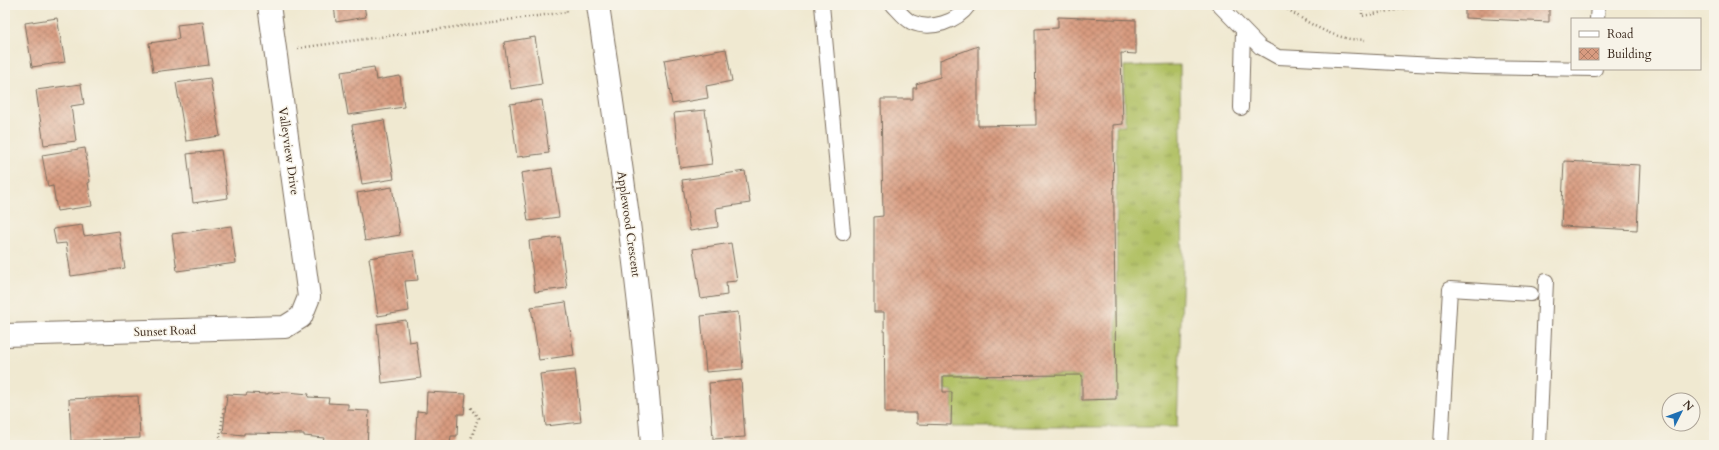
<svg xmlns="http://www.w3.org/2000/svg" width="1719" height="450" font-family="Cardo,serif">
	<style>
		.grass { fill: url(#grass-tufts); stroke: #757440 }
		.building { fill: url(#building-cross-hatch) }
		.lines { fill: none; stroke-linecap: round; stroke-linejoin: round }
		.lane-casing { stroke: #7a6d5d; stroke-width: 16 }
		.street-casing { stroke: #7a6d5d; stroke-width: 24 }
		.path { stroke: #7a6d5d; stroke-width: 2.5; stroke-dasharray: 1 3; stroke-linecap: butt }
		.lane { stroke: #fff; stroke-width: 14 }
		.street { stroke: #fff; stroke-width: 22 }
		.labels { text-anchor: middle; stroke-width: 3; stroke-linejoin: round; paint-order: stroke }
		.street-label { font-size: 12px; fill: #3b2a1e; stroke: #f7f3e8 }
	</style>
	<defs>
		<pattern id="grass-tufts" width="24" height="20" patternUnits="userSpaceOnUse"><rect width="24" height="20" fill="#afbf61"/><path d="M3 7l-1-3M5 7V3M7 7l1-3M15 17l-1-3M17 17v-4M19 17l1-3" fill="none" stroke="#909b4f"/></pattern>
		<pattern id="building-cross-hatch" width="8" height="8" patternUnits="userSpaceOnUse"><rect width="8" height="8" fill="#d89b80"/><path d="M0 0l8 8M0 8l8-8" fill="none" stroke="#b07f68"/></pattern>
	</defs>
	<rect width="100%" height="100%" fill="#f7f3e8"/>
	<filter id="ink" filterUnits="userSpaceOnUse"><feTurbulence type="fractalNoise" baseFrequency=".025" numOctaves="2"/><feDisplacementMap in="SourceGraphic" scale="8" xChannelSelector="R" yChannelSelector="G"/><feConvolveMatrix kernelMatrix="1 2 1 2 8 2 1 2 1" color-interpolation-filters="sRGB"/></filter>
	<filter id="wash" filterUnits="userSpaceOnUse"><feTurbulence type="fractalNoise" baseFrequency=".012" numOctaves="4" result="noise"/><feDisplacementMap in="SourceGraphic" scale="16" xChannelSelector="R" yChannelSelector="G"/><feGaussianBlur stdDeviation="0.9" result="paint"/><feColorMatrix in="noise" values="0 0 0 0 0 0 0 0 0 0 0 0 0 0 0 0 0 1.4 0 .05"/><feComposite in="paint" operator="in"/></filter>
	<g filter="url(#wash)">
		<rect width="100%" height="100%" fill="#f0e9d1"/>
		<path class="grass" d="M 1180,65 L 1183,269 L 1177,427 L 952,427 L 953,391 L 945,390 L 945,378 L 1081,375 L 1081,400 L 1117,400 L 1116,126 L 1125,126 L 1124,66 Z"/>
		<g id="blocks">
			<path class="building" d="M 334,5 L 364,5 L 366,17 L 336,22 Z
				M 1465,5 L 1549,5 L 1549,22 L 1465,18 Z
				M 1058,17 L 1136,20 L 1136,54 L 1121,53 L 1123,124 L 1113,125 L 1116,399 L 1082,400 L 1082,375 L 943,376 L 943,392 L 952,392 L 951,425 L 917,424 L 917,413 L 885,413 L 884,312 L 874,312 L 874,217 L 883,216 L 881,99 L 913,99 L 913,88 L 917,88 L 916,84 L 940,77 L 940,60 L 978,46 L 978,126 L 1036,125 L 1035,29 L 1058,28 Z
				M 57,18 L 65,62 L 32,67 L 25,23 Z
				M 203,22 L 209,65 L 153,72 L 149,43 L 179,39 L 177,25 Z
				M 535,37 L 542,84 L 511,89 L 504,42 Z
				M 726,49 L 732,81 L 706,86 L 708,98 L 672,104 L 664,60 Z
				M 374,67 L 376,80 L 400,76 L 404,107 L 348,115 L 341,72 Z
				M 210,78 L 220,136 L 186,141 L 176,83 Z
				M 81,84 L 84,104 L 71,106 L 76,141 L 44,145 L 36,90 Z
				M 542,100 L 549,153 L 517,157 L 510,104 Z
				M 705,110 L 712,164 L 680,168 L 674,113 Z
				M 384,120 L 394,179 L 362,184 L 352,125 Z
				M 85,148 L 90,182 L 88,183 L 92,206 L 57,211 L 53,186 L 48,187 L 42,155 Z
				M 221,150 L 228,198 L 193,203 L 187,154 Z
				M 1564,161 L 1640,165 L 1637,230 L 1561,226 Z
				M 552,168 L 559,217 L 528,221 L 521,173 Z
				M 745,171 L 750,203 L 716,208 L 718,227 L 690,231 L 682,180 Z
				M 392,187 L 400,235 L 365,241 L 357,193 Z
				M 82,225 L 84,236 L 119,231 L 125,268 L 71,276 L 66,243 L 56,244 L 53,229 Z
				M 231,226 L 236,263 L 177,271 L 172,234 Z
				M 560,237 L 567,288 L 535,292 L 529,241 Z
				M 731,243 L 737,281 L 726,282 L 727,295 L 701,299 L 693,249 Z
				M 414,251 L 418,280 L 405,281 L 409,311 L 378,316 L 369,258 Z
				M 566,302 L 574,355 L 539,360 L 531,307 Z
				M 738,312 L 743,369 L 706,372 L 701,316 Z
				M 406,320 L 409,342 L 416,341 L 421,378 L 382,383 L 377,324 Z
				M 575,370 L 581,422 L 546,426 L 540,374 Z
				M 741,380 L 745,437 L 713,439 L 709,383 Z
				M 287,392 L 309,394 L 308,397 L 329,398 L 328,403 L 348,404 L 348,410 L 369,411 L 367,445 L 344,445 L 323,442 L 324,438 L 304,436 L 304,434 L 244,433 L 244,435 L 223,433 L 227,394 L 246,395 L 247,393 L 268,394 L 268,393 Z
				M 427,392 L 466,394 L 464,414 L 458,414 L 457,436 L 451,436 L 450,445 L 415,445 L 417,411 L 426,412 Z
				M 138,396 L 140,438 L 71,441 L 69,399 Z"/>
		</g>
	</g>
	<g filter="url(#ink)">
		<use href="#blocks" fill-opacity="0" stroke="#7a6d5d" stroke-width="1"/>
		<g class="lines">
			<g class="lane-casing">
				<path id="lane" d="M 822,5 L 843,233
					M 893,5 C 898,10 905,19 911,22 C 931,31 957,22 969,5
					M 1219,5 L 1260,47 L 1278,57 L 1475,67 L 1595,69
					M 1597,19 L 1598,5
					M 1241,108 L 1243,31
					M 1441,445 L 1450,289 L 1531,294
					M 1539,445 L 1546,281"/>
			</g>
			<g class="street-casing">
				<path id="street" d="M 598,5 C 619,151 642,297 652,445
					M 5,335 L 285,327 L 301,317 L 309,297 L 269,5"/>
			</g>
			<path class="path" d="M 1281,5 C 1301,18 1322,33 1346,38 C 1352,40 1358,39 1365,40
				M 1362,5 L 1362,16 L 1407,8
				M 298,48 L 567,12 L 566,5
				M 220,442 L 246,445
				M 219,445 L 224,406
				M 469,445 L 478,418 L 470,407"/>
			<use href="#lane" class="lane"/>
			<use href="#street" class="street"/>
		</g>
	</g>
	<g class="labels">
		<g class="street-label">
			<text transform="translate(289 151) rotate(82)" y="4">Valleyview Drive</text>
			<text transform="translate(629 224) rotate(82)" y="4">Applewood Crescent</text>
			<text transform="translate(165 331) rotate(-2)" y="4">Sunset Road</text>
		</g>
	</g>
	<rect width="1719" height="450" fill="none" stroke="#f7f3e8" stroke-width="20"/>
	<rect x="1571" y="18" width="130" height="52" fill="#f7f3e8" stroke="#aca397"/>
	<rect x="1579" y="31" width="20" height="6" fill="#ffffff" stroke="#aca397"/>
	<text x="1607" y="38" font-size="12" fill="#3b2a1e">Road</text>
	<rect x="1579" y="48" width="20" height="12" fill="url(#building-cross-hatch)" stroke="#aca397"/>
	<text x="1607" y="58" font-size="12" fill="#3b2a1e">Building</text>
	<g transform="translate(1681 412) rotate(48)"><circle r="19" fill="#f7f3e8" stroke="#aca397"/>
	<path d="M0-3L7 15L0 10L-7 15Z" fill="#1f6fb2"/>
	<text y="-6" font-size="11" font-weight="bold" text-anchor="middle" fill="#3b2a1e">N</text>
	</g>
</svg>
